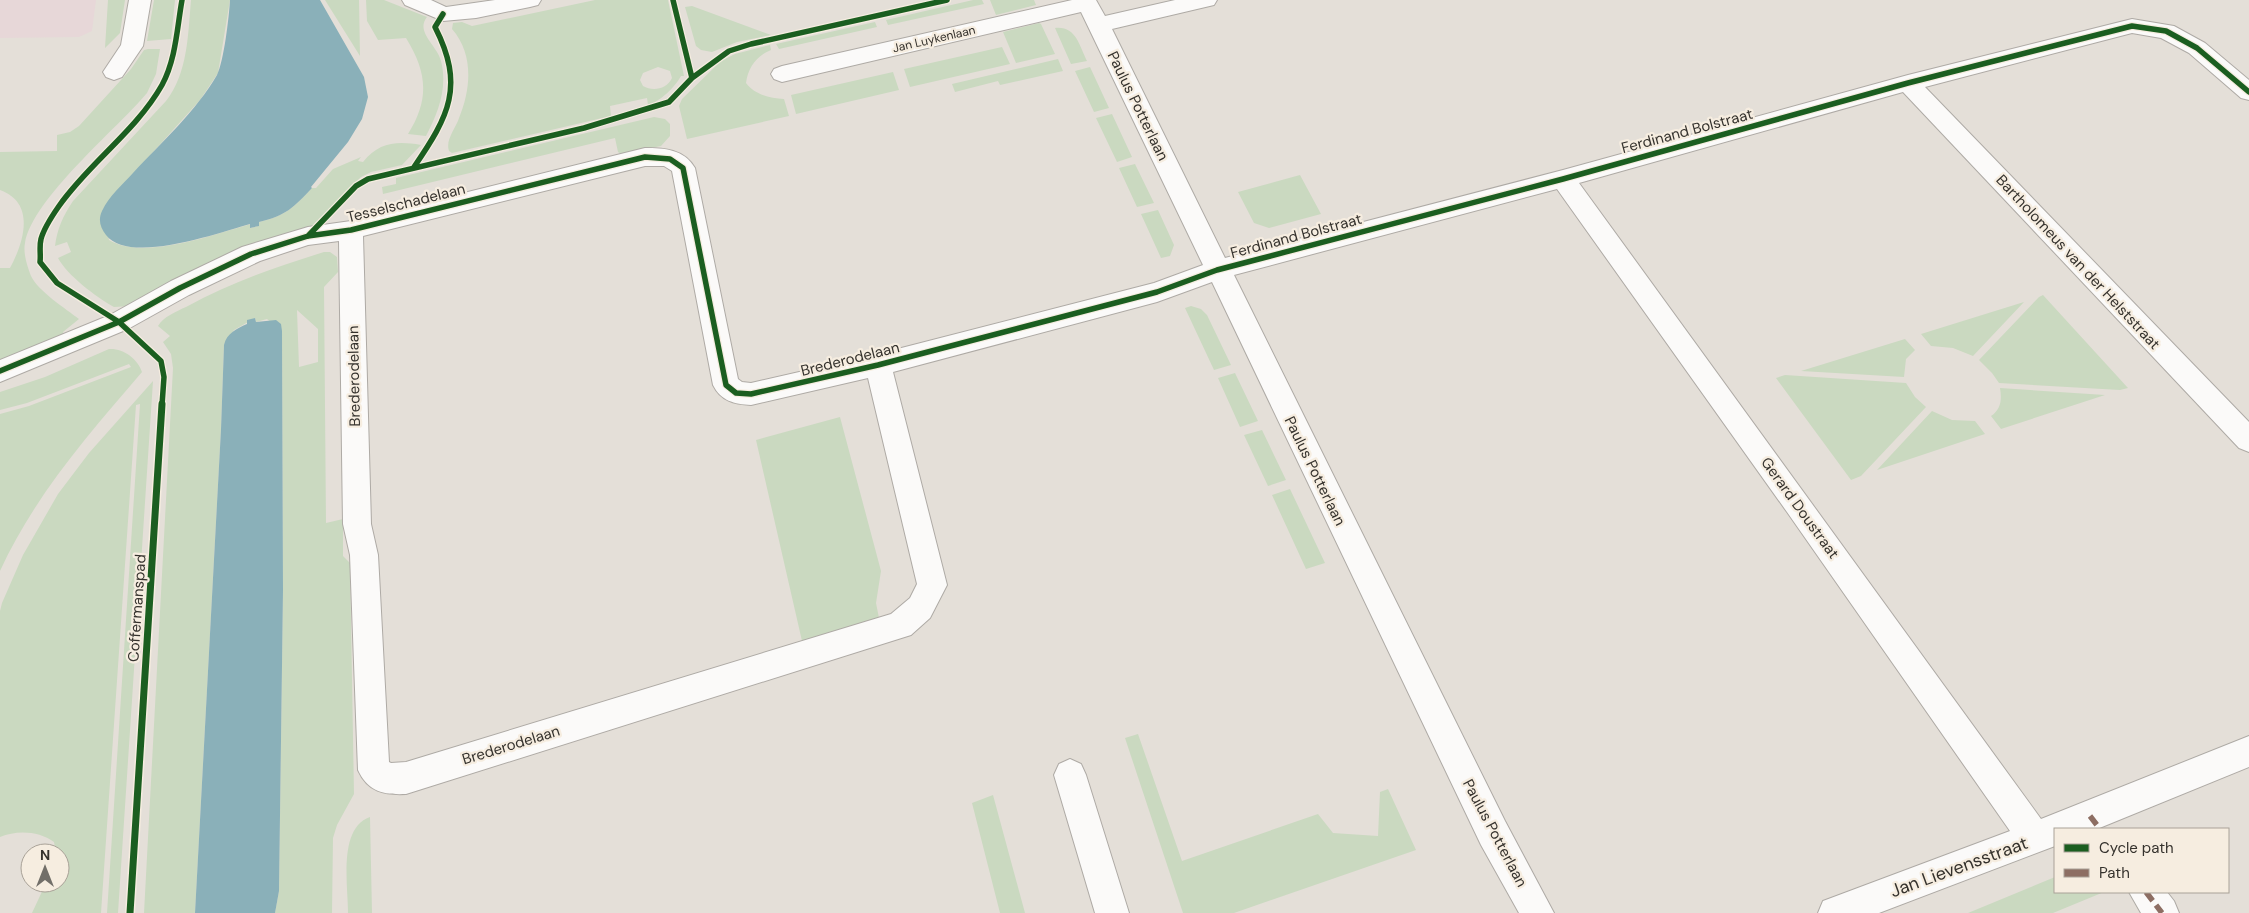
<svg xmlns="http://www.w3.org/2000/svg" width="2249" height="913" font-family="'DM Sans',sans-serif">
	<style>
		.education { fill: #e7d7d8 }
		.green { fill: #cad9c0; fill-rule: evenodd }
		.water { fill: #8ab0b9 }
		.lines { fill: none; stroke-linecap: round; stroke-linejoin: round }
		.minor-casing { stroke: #aeaaa5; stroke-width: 2 }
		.minor { fill: #fbfaf9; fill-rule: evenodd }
		.quiet { stroke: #8d6e63; stroke-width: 5.5; stroke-dasharray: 11 5.5; stroke-linecap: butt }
		.cycleway-far1-casing { stroke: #f6ede0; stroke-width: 8 }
		.cycleway-casing { stroke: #f6ede0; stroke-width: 10 }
		.cycleway-far1 { stroke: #1b5e20; stroke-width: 5.5 }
		.cycleway { stroke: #1b5e20; stroke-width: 7 }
		.labels { text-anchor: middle; stroke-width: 4.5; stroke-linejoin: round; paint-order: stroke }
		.far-street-label { font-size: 12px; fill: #35322d; stroke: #f6ede0 }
		.street-label { font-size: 15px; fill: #35322d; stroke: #f6ede0 }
		.near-street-label { font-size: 18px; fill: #35322d; stroke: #f6ede0 }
	</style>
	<rect width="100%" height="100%" fill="#e4dfd8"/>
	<path class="education" d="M 0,0 L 96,0 L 92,31 L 79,37 L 0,38 Z"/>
	<path class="green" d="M 108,0 L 125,0 L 120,33 L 105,48 Z
		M 154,0 L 175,0 L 171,39 L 147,41 Z
		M 191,0 L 230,0 L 218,73 L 200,100 L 110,200 L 103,210 L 109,240 C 144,261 214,234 251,224 L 251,228 L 258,226 L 259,222 C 286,216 294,207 312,188 L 316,188 L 333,169 L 361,157 L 358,161 L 363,162 C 379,142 397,141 421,145 L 402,165 L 371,172 L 361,177 L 345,193 L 335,211 L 314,226 L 131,306 L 114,307 C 96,297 67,275 58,258 L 71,252 L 67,242 L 55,246 C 57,229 63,216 73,201 L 166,101 C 188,73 188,34 191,0 Z
		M 325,0 L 359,0 L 360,56 Z
		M 366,0 L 384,0 L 427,17 C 415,32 437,45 441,61 C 448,88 438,113 426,136 L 408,134 C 430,99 427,72 406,38 L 378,40 L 367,21 Z
		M 595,0 L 668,0 L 684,76 L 681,76 C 675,87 661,101 648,105 L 647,98 L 610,106 L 611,116 L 452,153 L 449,151 C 445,140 456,128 459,118 C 471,89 474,54 452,29 L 453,23 L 462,22 L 472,26 ZM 658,67 L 670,71 L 672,78 C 667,89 653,92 643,86 L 640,80 L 643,73 Z
		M 973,0 L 982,0 L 984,4 L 888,25 L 886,20 Z
		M 990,0 L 1034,0 L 1036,5 L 996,15 Z
		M 692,6 L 771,35 L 737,42 L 712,52 L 701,50 L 696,46 L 685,7 Z
		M 875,22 L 877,27 L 779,49 L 776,44 Z
		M 1039,23 L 1041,24 L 1055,54 L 1016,63 L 1003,32 Z
		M 1055,28 C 1076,26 1079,45 1087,61 L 1071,64 Z
		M 770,45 L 771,50 C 756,56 748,68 746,83 C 755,95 770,98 784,99 L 789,116 L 687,139 L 679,106 L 682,99 L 721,61 L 735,54 Z
		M 1002,47 L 1010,64 L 910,87 L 904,69 Z
		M 148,49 L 160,49 L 156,74 L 147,93 C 116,130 33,198 25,243 C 23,253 27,266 31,276 C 38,291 66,309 79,319 L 63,332 L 65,339 L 0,362 L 0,268 L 10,268 C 24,242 36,203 0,190 L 0,152 L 57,151 L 57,135 L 70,132 L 79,126 L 131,69 L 144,50 Z
		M 1058,59 L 1063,71 L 1000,85 L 998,81 L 955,92 L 952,84 Z
		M 1090,67 L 1109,108 L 1094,112 L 1075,71 Z
		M 893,72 L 899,90 L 796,114 L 791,95 Z
		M 1112,114 L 1132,157 L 1117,162 L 1096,118 Z
		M 654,117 L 665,119 L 670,124 L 670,136 L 661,146 L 621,154 L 618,152 L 615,138 L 383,194 L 382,187 L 396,184 L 396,178 Z
		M 1135,164 L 1154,203 L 1137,207 L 1119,168 Z
		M 1300,175 L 1321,214 L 1269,228 L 1254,223 L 1238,192 Z
		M 1158,210 L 1174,245 L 1170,256 L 1161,258 L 1141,214 Z
		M 324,252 L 330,252 L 337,257 L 338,272 L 324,287 L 326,523 L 343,519 L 343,556 L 350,563 L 354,794 L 337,825 L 333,838 L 332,913 L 275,913 L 279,891 L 283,590 L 282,331 L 267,319 L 256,322 L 255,318 L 234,330 L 224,345 L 221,429 L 195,913 L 144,913 L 173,368 L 171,354 L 163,342 L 170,336 L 158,326 C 163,317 177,311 186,307 C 232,282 276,267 324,252 ZM 297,310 L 318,329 L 318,362 L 299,367 Z
		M 2043,295 L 2128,388 L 2120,390 L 1999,383 L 1992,373 L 1979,360 L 2039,297 Z
		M 2024,302 L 1973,356 L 1953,348 L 1931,346 L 1921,334 Z
		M 1191,306 L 1201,309 L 1207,315 L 1231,365 L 1214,370 L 1185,308 Z
		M 1905,339 L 1915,350 L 1906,359 L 1904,377 L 1801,371 Z
		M 109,349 C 123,348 138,359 142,372 C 88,435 35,495 0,571 L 0,414 L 29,406 L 131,367 L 129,364 L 27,403 L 0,410 L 0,392 L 45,377 Z
		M 1235,373 L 1258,421 L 1240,427 L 1218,378 Z
		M 1785,375 L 1906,383 L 1915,397 L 1926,407 L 1861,476 L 1851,480 L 1776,378 Z
		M 153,381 L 118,913 L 107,913 L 140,404 L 136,405 L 101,913 L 32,913 L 46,883 L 60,883 L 60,853 L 56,853 L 54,842 C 39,831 17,830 0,837 L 0,611 L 2,603 L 23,555 L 58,494 L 89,453 Z
		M 2000,388 L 2105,395 L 2001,429 L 1991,416 C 2001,409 2002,400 2000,388 Z
		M 1932,411 L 1952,420 L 1975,421 L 1985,434 L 1877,470 Z
		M 840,417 L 881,571 L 876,603 L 879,618 L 802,641 L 756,440 Z
		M 1262,430 L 1286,480 L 1268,486 L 1244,435 Z
		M 1290,489 L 1325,563 L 1306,569 L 1272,495 Z
		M 1138,734 L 1182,861 L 1318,814 L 1333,833 L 1378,836 L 1380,792 L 1388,789 L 1416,850 L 1234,913 L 1183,913 L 1125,738 Z
		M 993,795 L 1025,913 L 1000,913 L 972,803 Z
		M 370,817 L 372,913 L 348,913 C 348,885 338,828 370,817 Z
		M 2055,877 L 2055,892 L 2104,892 L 2053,913 L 1968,913 Z"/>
	<path class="water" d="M 230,0 L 320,0 L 364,77 L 368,97 L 362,119 L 348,142 L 311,187 L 312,188 C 294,207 286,216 259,222 L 259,226 L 250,228 L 250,224 C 218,233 129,265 106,235 C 100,227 98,220 102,211 C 109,196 123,184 133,173 C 161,143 197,110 217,75 C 224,61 229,17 230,0 Z
		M 255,318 L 256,322 L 276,320 L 281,324 L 282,331 L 283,590 L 279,891 L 275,913 L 195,913 L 221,429 L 224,345 C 227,333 236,329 247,324 L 247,320 Z"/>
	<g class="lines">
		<g class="minor-casing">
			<path id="minor" d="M 129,0 L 151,0 L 143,46 L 122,77 L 114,80 L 106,77 L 103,72 L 121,45 Z
				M 402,0 L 431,0 L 446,7 L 495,0 L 541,0 L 538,5 L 530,7 L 476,18 L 443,21 L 405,5 Z
				M 1072,0 L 1096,0 L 1105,16 L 1175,0 L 1217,0 L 1214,5 L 1112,29 L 1225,258 L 1563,170 L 1908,75 L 2132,19 L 2174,26 L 2205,43 L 2249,80 L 2249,100 L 2241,98 L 2189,53 L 2161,38 L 2132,33 L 1925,87 L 2249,422 L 2249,452 L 2239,448 L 1903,92 L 1579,183 L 2041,819 L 2249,736 L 2249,767 L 2097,829 L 2055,829 L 2055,846 L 1879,913 L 1818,913 L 1823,901 L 2010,831 L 1787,512 L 1557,189 L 1234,275 L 1505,821 L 1554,913 L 1519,913 L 1481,845 L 1212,282 L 1157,302 L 893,372 L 947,585 L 930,618 L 911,635 L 406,794 C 384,795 368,792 358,770 L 350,555 L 343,524 L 339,241 L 308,245 L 260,261 L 189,295 L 128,329 L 0,382 L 0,360 L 110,315 L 171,281 L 242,247 L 308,227 L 351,221 L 645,148 C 664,148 684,149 695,168 L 738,379 L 742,382 L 751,383 L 878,354 L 1154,283 L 1203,265 L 1081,12 L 782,82 L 774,79 L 771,74 L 774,69 L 782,66 ZM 645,166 L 664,166 L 672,171 L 713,385 C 721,401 734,404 751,405 L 868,378 L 917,584 L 910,598 L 891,614 L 406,762 L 391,763 L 389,762 L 378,555 L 371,524 L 363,236 Z
				M 1070,759 L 1081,764 L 1086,775 L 1129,913 L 1095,913 L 1054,775 L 1059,764 Z
				M 2129,892 L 2167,892 L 2174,901 L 2179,913 L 2141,913 Z"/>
		</g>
		<use href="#minor" class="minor"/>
		<path class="quiet" d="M 2090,816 L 2100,829
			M 2146,892 L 2162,913"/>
		<g class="cycleway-far1-casing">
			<path id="cycleway-far1" d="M 673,0 L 692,78
				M 414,167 C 449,116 465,86 435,27 L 443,14
				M 308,236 L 356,186 L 368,179 L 584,128 L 669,102 L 692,78 L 729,51 L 751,44 L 947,0
				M 0,371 L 119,322 L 180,288 L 251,254 L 308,236 L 351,230 L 645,157 L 670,159 L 683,168 L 726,385 L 736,393 L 751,394 L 878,365 L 1157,292 L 1217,270 L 1563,179 L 1908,83 L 2132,26 L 2166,31 L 2197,48 L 2249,92
				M 162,405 L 164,377 L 161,361 L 119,322 L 57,283 L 40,262 C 41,255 39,247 41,239 C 44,228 52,216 59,206 C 89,163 136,131 162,85 C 176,59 177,28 182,0"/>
		</g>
		<g class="cycleway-casing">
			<path id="cycleway" d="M 130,913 L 162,404"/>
		</g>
		<use href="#cycleway-far1" class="cycleway-far1"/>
		<use href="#cycleway" class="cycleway"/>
	</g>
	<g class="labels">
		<g class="far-street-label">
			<text transform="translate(934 39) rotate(-13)" y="4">Jan Luykenlaan</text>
		</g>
		<g class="street-label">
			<text transform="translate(1138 106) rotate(64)" y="5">Paulus Potterlaan</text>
			<text transform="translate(1687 131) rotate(-15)" y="5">Ferdinand Bolstraat</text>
			<text transform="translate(406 203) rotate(-14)" y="5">Tesselschadelaan</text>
			<text transform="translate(1296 236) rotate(-15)" y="5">Ferdinand Bolstraat</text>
			<text transform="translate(2078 262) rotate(47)" y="5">Bartholomeus van der Helststraat</text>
			<text transform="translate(850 359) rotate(-14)" y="5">Brederodelaan</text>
			<text transform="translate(354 376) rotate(-91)" y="5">Brederodelaan</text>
			<text transform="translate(1315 471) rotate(64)" y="5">Paulus Potterlaan</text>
			<text transform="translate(1800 508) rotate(54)" y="5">Gerard Doustraat</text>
			<text transform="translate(137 608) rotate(-86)" y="5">Coffermanspad</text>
			<text transform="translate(511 745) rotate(-17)" y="5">Brederodelaan</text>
			<text transform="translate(1495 833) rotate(62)" y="5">Paulus Potterlaan</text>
		</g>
		<g class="near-street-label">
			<text transform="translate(1959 867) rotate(-20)" y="6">Jan Lievensstraat</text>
		</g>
	</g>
	<rect x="2054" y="828" width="175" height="65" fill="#f6ede0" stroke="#a9a298"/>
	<rect x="2064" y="844" width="25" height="8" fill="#1b5e20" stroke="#a9a298"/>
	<text x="2099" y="853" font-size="15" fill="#35322d">Cycle path</text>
	<rect x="2064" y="869" width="25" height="8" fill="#8d6e63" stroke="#a9a298"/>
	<text x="2099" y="878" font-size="15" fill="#35322d">Path</text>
	<g transform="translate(45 868)"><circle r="24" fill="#f6ede0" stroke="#a9a298"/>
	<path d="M0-4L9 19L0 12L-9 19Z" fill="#726f69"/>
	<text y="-8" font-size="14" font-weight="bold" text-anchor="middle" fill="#35322d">N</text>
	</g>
</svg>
